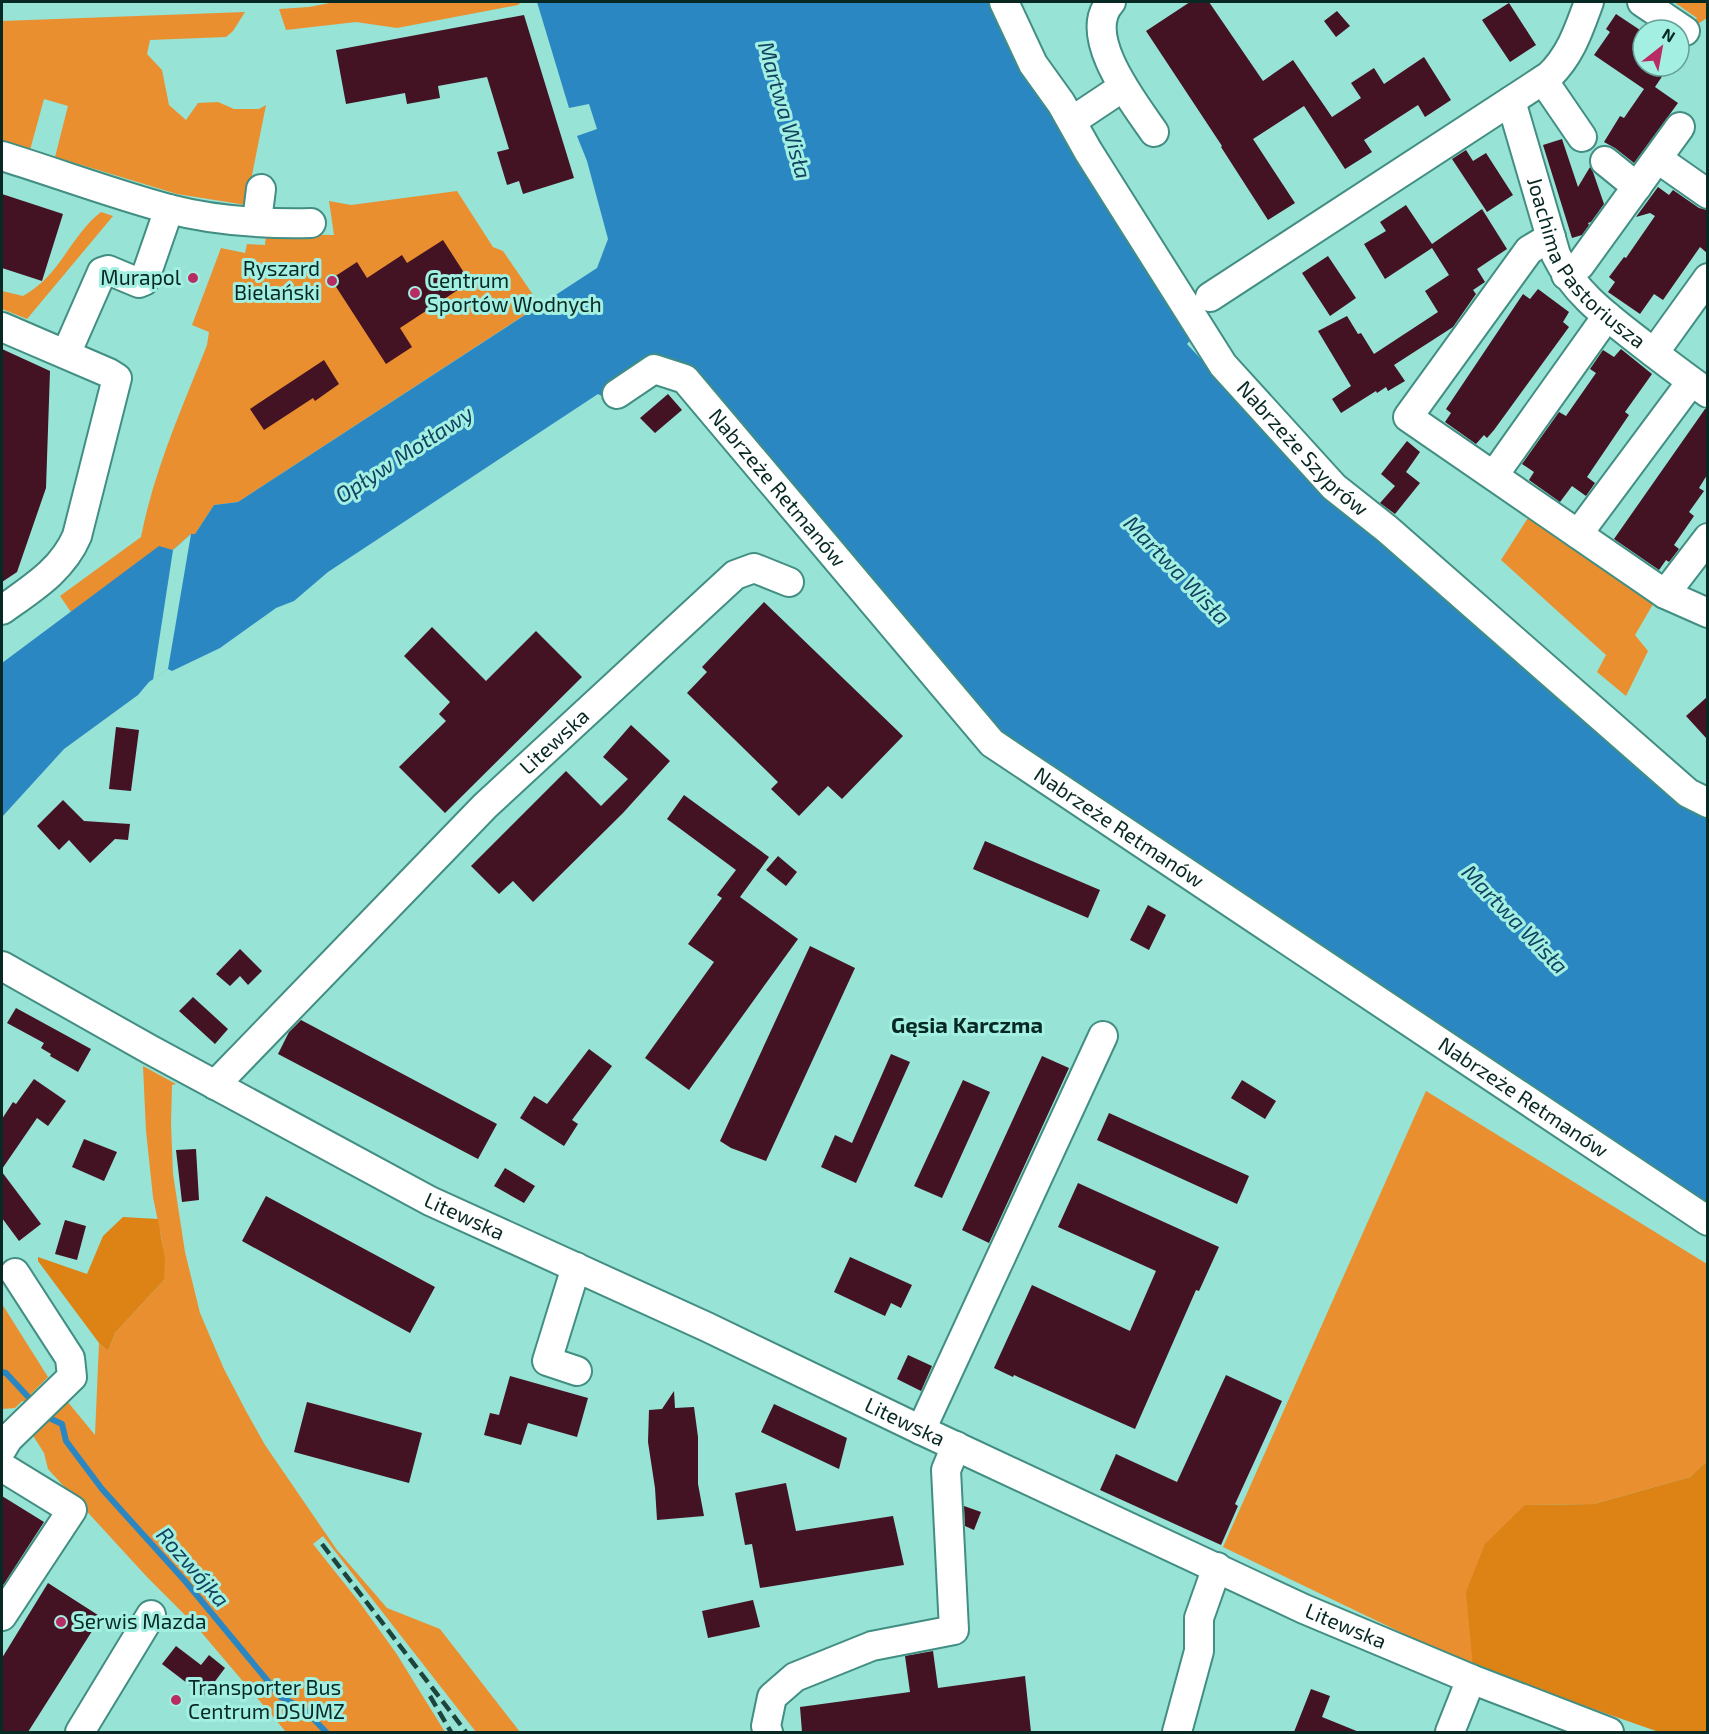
<svg xmlns="http://www.w3.org/2000/svg" width="1709" height="1734" font-family="'Exo 2',sans-serif">
	<style>
		.green { fill: #e98f30 }
		.forest { fill: #dd8215 }
		.water { fill: #2b87c2 }
		.pier { fill: #97e3d5 }
		.lines { fill: none; stroke-linecap: round; stroke-linejoin: round }
		.stream { stroke: #2b87c2; stroke-width: 6 }
		.building { fill: #431223 }
		.minor-casing { stroke: #428e82; stroke-width: 32 }
		.minor { stroke: #fff; stroke-width: 28 }
		.rail { stroke: #1c443d; stroke-width: 4.5; stroke-dasharray: 12 6; stroke-linecap: butt }
		.poi-dot { fill: #b82c64; stroke: #a3f0e2; stroke-width: 2 }
		.labels { text-anchor: middle; stroke-width: 6; stroke-linejoin: round; paint-order: stroke }
		.street-label { font-size: 21px; fill: #072823; stroke: #a3f0e2 }
		.poi-label { font-size: 21px; fill: #072823; stroke: #a3f0e2; text-anchor: start }
		.water-label { font-size: 22px; font-style: italic; fill: #124261; stroke: #a3f0e2 }
		.neighbourhood-label { font-size: 22px; font-weight: bold; fill: #072823; stroke: #a3f0e2 }
	</style>
	<rect width="100%" height="100%" fill="#97e3d5"/>
	<path class="green" d="M 335,2 L 521,2 L 518,5 L 397,28 L 356,22 L 286,30 L 279,9 L 309,7 Z
		M 1674,2 L 1707,2 L 1707,18 L 1690,29 L 1697,18 Z
		M 245,12 L 233,31 L 226,37 L 150,40 L 147,54 L 162,70 L 169,105 L 186,120 L 198,103 L 218,102 L 234,109 L 259,109 L 266,105 L 246,205 L 177,194 L 55,157 L 68,106 L 44,99 L 30,150 L 2,142 L 2,21 Z
		M 457,191 L 493,247 L 503,251 L 540,305 L 238,502 L 214,505 L 195,534 L 191,534 L 173,550 L 159,547 L 71,612 L 60,596 L 141,537 C 154,470 182,408 207,345 L 209,332 L 192,325 L 221,248 L 245,253 L 247,244 L 265,245 L 266,234 L 334,235 L 329,201 L 351,205 Z
		M 101,212 L 113,216 L 27,319 L 2,309 L 2,291 L 23,296 C 61,275 70,236 101,212 Z
		M 1533,510 L 1656,599 L 1635,635 L 1648,651 L 1626,696 L 1597,672 L 1606,655 L 1501,560 Z
		M 143,1066 L 176,1084 L 172,1085 L 171,1123 L 173,1174 L 185,1252 L 200,1313 L 224,1369 L 246,1411 L 265,1445 L 337,1550 L 387,1608 L 440,1629 L 520,1732 L 476,1732 L 323,1536 L 313,1544 L 360,1603 L 396,1653 L 445,1732 L 286,1732 L 196,1626 L 147,1577 L 48,1469 L 44,1453 L 32,1434 L 67,1401 L 95,1435 L 99,1343 L 108,1351 L 115,1333 L 164,1280 L 162,1241 L 153,1197 L 146,1131 Z
		M 1426,1091 L 1707,1264 L 1707,1461 L 1690,1477 L 1594,1504 L 1525,1505 L 1473,1667 L 1223,1547 Z
		M 2,1304 L 48,1377 L 31,1394 L 33,1398 L 27,1402 L 22,1401 L 15,1408 L 2,1409 Z"/>
	<path class="forest" d="M 123,1217 L 158,1219 L 165,1260 L 164,1280 L 115,1333 L 108,1351 L 99,1343 L 38,1261 L 38,1257 L 87,1274 L 103,1236 Z
		M 1707,1461 L 1707,1732 L 1659,1732 L 1473,1667 L 1466,1592 L 1485,1544 L 1525,1505 L 1594,1504 L 1690,1477 Z"/>
	<path class="water" d="M 537,2 L 990,2 L 1194,336 L 1187,344 L 1326,494 L 1707,815 L 1707,1216 L 994,741 L 687,375 L 607,399 L 598,394 L 328,572 L 294,601 L 276,608 L 220,648 L 172,671 L 168,669 L 149,682 L 138,695 L 64,749 L 2,817 L 2,663 L 159,546 L 173,550 L 191,534 L 195,534 L 214,505 L 238,502 L 597,268 L 608,239 L 587,161 L 577,136 L 597,129 L 589,104 L 569,108 Z"/>
	<path class="pier" d="M 191,534 L 168,669 L 153,680 L 173,550 Z"/>
	<g class="lines">
		<path class="stream" d="M 2,1372 L 6,1373 L 32,1401
			M 45,1416 L 62,1424 L 66,1441 L 102,1489 L 185,1581 L 281,1697 L 305,1710 L 326,1732"/>
	</g>
	<path class="building" d="M 1190,2 L 1209,2 L 1263,81 L 1293,60 L 1332,117 L 1361,98 L 1351,83 L 1374,68 L 1384,84 L 1424,57 L 1451,100 L 1425,117 L 1418,105 L 1364,140 L 1372,152 L 1345,169 L 1304,106 L 1253,139 L 1295,203 L 1268,220 L 1221,147 L 1222,146 L 1146,31 Z
		M 1509,3 L 1536,45 L 1510,62 L 1482,20 Z
		M 1337,11 L 1350,26 L 1336,37 L 1324,21 Z
		M 1616,14 L 1643,32 L 1643,66 L 1669,66 L 1655,87 L 1678,103 L 1634,163 L 1615,148 L 1604,142 L 1620,116 L 1624,118 L 1644,89 L 1594,55 L 1610,32 L 1606,29 Z
		M 524,15 L 574,178 L 523,194 L 519,181 L 507,185 L 497,152 L 509,149 L 487,77 L 438,86 L 440,98 L 407,104 L 405,93 L 346,104 L 336,50 Z
		M 1562,139 L 1578,187 L 1590,167 L 1593,172 L 1604,204 L 1591,222 L 1588,223 L 1589,225 L 1582,235 L 1572,238 L 1543,145 Z
		M 1466,150 L 1473,161 L 1486,153 L 1513,195 L 1487,212 L 1452,159 Z
		M 1658,187 L 1669,195 L 1673,190 L 1699,208 L 1707,210 L 1707,253 L 1700,247 L 1663,300 L 1654,294 L 1640,314 L 1608,292 L 1615,282 L 1609,277 L 1624,257 L 1626,258 L 1655,216 L 1650,213 L 1636,217 Z
		M 2,194 L 63,214 L 42,281 L 2,268 Z
		M 1406,205 L 1432,244 L 1482,209 L 1507,249 L 1477,269 L 1485,282 L 1473,290 L 1476,294 L 1453,327 L 1394,365 L 1405,381 L 1388,391 L 1386,387 L 1377,393 L 1376,391 L 1341,413 L 1332,399 L 1351,386 L 1318,331 L 1347,316 L 1358,334 L 1361,333 L 1374,354 L 1438,312 L 1425,291 L 1449,275 L 1432,248 L 1385,279 L 1364,244 L 1386,231 L 1380,222 Z
		M 443,240 L 470,282 L 400,328 L 412,347 L 386,364 L 331,279 L 357,262 L 367,278 L 402,255 L 407,263 Z
		M 1328,256 L 1356,298 L 1330,316 L 1302,273 Z
		M 1538,289 L 1569,312 L 1563,322 L 1569,327 L 1494,430 L 1487,438 L 1484,435 L 1476,444 L 1445,422 L 1451,413 L 1446,409 L 1523,294 L 1530,299 Z
		M 2,349 L 50,371 L 46,488 L 17,572 L 2,582 Z
		M 1621,349 L 1652,374 L 1625,412 L 1629,415 L 1587,477 L 1595,483 L 1586,496 L 1572,486 L 1560,502 L 1529,480 L 1534,472 L 1522,464 L 1559,412 L 1566,416 L 1596,373 L 1590,369 L 1603,350 L 1614,357 Z
		M 324,360 L 339,384 L 315,401 L 313,398 L 264,430 L 250,409 Z
		M 668,394 L 682,410 L 655,433 L 640,418 Z
		M 1705,409 L 1707,409 L 1707,475 L 1699,488 L 1704,491 L 1689,512 L 1694,516 L 1674,545 L 1679,549 L 1669,562 L 1666,560 L 1659,570 L 1614,539 Z
		M 1407,441 L 1420,452 L 1406,472 L 1420,483 L 1395,514 L 1380,503 L 1395,486 L 1381,474 Z
		M 764,602 L 903,736 L 842,799 L 828,786 L 799,816 L 771,789 L 778,782 L 687,693 L 707,672 L 702,667 Z
		M 432,627 L 486,681 L 536,631 L 582,677 L 445,813 L 399,767 L 446,721 L 439,714 L 450,702 L 404,656 Z
		M 1707,697 L 1707,739 L 1686,716 Z
		M 631,725 L 670,761 L 623,813 L 533,902 L 513,881 L 499,894 L 471,866 L 566,771 L 601,806 L 628,779 L 603,757 Z
		M 116,727 L 139,730 L 131,791 L 109,789 Z
		M 684,795 L 769,857 L 740,897 L 798,939 L 689,1090 L 645,1058 L 714,962 L 688,944 L 722,898 L 717,895 L 736,870 L 667,819 Z
		M 63,800 L 84,821 L 130,824 L 128,840 L 115,839 L 90,863 L 69,840 L 59,850 L 37,826 Z
		M 985,841 L 1100,890 L 1088,918 L 973,869 Z
		M 778,856 L 797,872 L 786,886 L 766,870 Z
		M 1148,905 L 1166,915 L 1149,950 L 1130,940 Z
		M 810,946 L 855,968 L 766,1161 L 731,1148 L 720,1141 Z
		M 240,949 L 262,971 L 248,985 L 240,976 L 230,986 L 216,974 Z
		M 193,997 L 228,1029 L 215,1044 L 179,1011 Z
		M 16,1008 L 91,1049 L 78,1072 L 50,1056 L 51,1054 L 41,1048 L 44,1043 L 7,1023 Z
		M 301,1020 L 497,1124 L 478,1159 L 278,1054 L 289,1032 Z
		M 589,1049 L 612,1066 L 572,1120 L 578,1124 L 564,1146 L 520,1118 L 534,1096 L 547,1104 Z
		M 891,1054 L 910,1062 L 856,1183 L 821,1167 L 835,1135 L 852,1143 Z
		M 1042,1056 L 1069,1068 L 989,1243 L 962,1230 Z
		M 34,1079 L 66,1101 L 48,1126 L 37,1118 L 2,1169 L 2,1119 L 13,1102 L 16,1104 Z
		M 963,1080 L 990,1092 L 942,1198 L 914,1186 Z
		M 1242,1080 L 1276,1101 L 1265,1119 L 1231,1098 Z
		M 1109,1113 L 1249,1176 L 1237,1204 L 1097,1140 Z
		M 84,1139 L 117,1152 L 104,1181 L 72,1167 Z
		M 196,1149 L 199,1200 L 182,1202 L 176,1150 Z
		M 505,1168 L 535,1186 L 524,1203 L 494,1186 Z
		M 2,1172 L 41,1224 L 19,1241 L 2,1218 Z
		M 1078,1183 L 1219,1247 L 1199,1291 L 1196,1290 L 1135,1429 L 1014,1375 L 1013,1377 L 994,1368 L 1032,1285 L 1130,1331 L 1156,1271 L 1058,1227 Z
		M 266,1196 L 435,1287 L 410,1333 L 242,1241 Z
		M 65,1220 L 86,1226 L 77,1260 L 55,1254 Z
		M 850,1257 L 912,1285 L 901,1308 L 891,1303 L 885,1316 L 834,1292 Z
		M 908,1355 L 932,1366 L 921,1391 L 897,1379 Z
		M 1226,1375 L 1282,1401 L 1235,1504 L 1238,1506 L 1221,1545 L 1100,1490 L 1116,1454 L 1177,1482 Z
		M 510,1376 L 588,1398 L 577,1437 L 528,1423 L 521,1445 L 484,1435 L 490,1413 L 499,1415 Z
		M 674,1391 L 675,1408 L 694,1407 L 698,1437 L 698,1484 L 704,1516 L 657,1520 L 655,1488 L 648,1442 L 649,1410 L 662,1409 Z
		M 307,1402 L 422,1433 L 409,1483 L 294,1452 Z
		M 774,1404 L 847,1438 L 839,1469 L 761,1432 Z
		M 786,1483 L 796,1531 L 893,1516 L 904,1565 L 760,1588 L 752,1544 L 745,1545 L 735,1493 Z
		M 2,1496 L 44,1522 L 2,1587 Z
		M 964,1506 L 981,1512 L 974,1530 L 965,1526 Z
		M 48,1583 L 101,1617 L 28,1732 L 2,1732 L 2,1658 Z
		M 753,1600 L 760,1627 L 708,1638 L 702,1611 Z
		M 176,1646 L 201,1665 L 209,1655 L 225,1668 L 204,1696 L 162,1664 Z
		M 933,1651 L 938,1688 L 1025,1676 L 1031,1732 L 802,1732 L 800,1707 L 910,1692 L 905,1656 Z
		M 1311,1689 L 1330,1696 L 1322,1717 L 1359,1732 L 1294,1732 Z"/>
	<g class="lines">
		<g class="minor-casing">
			<g id="minor">
				<path id="s1" d="M 1004,2 L 1033,64 L 1061,103 L 1088,151 L 1223,365 L 1334,487 L 1387,529 L 1688,793 L 1708,803"/>
				<path d="M 1111,2 C 1080,35 1134,103 1154,132"/>
				<path d="M 1642,2 L 1685,31"/>
				<path d="M 1543,80 L 1582,137"/>
				<path id="s2" d="M 1511,101 L 1556,255 C 1575,294 1608,317 1641,343 C 1663,360 1685,377 1708,393"/>
				<path d="M 1072,121 L 1123,87"/>
				<path d="M 2,156 C 57,173 113,194 169,209 C 215,221 264,224 311,223"/>
				<path d="M 1658,159 L 1708,194"/>
				<path d="M 1605,161 L 1637,187"/>
				<path d="M 257,221 L 261,189"/>
				<path d="M 1551,237 L 1529,250 L 1408,417 L 1665,594 L 1708,613"/>
				<path d="M 1566,275 L 1580,265 L 1680,127"/>
				<path d="M 1210,297 L 1549,76 C 1571,55 1579,29 1589,2"/>
				<path d="M 2,327 L 109,373 L 117,378 L 77,536 C 62,571 31,589 2,610"/>
				<path d="M 1654,353 L 1708,278"/>
				<path d="M 66,354 L 102,272 L 108,270 L 139,283 L 144,281 L 169,209"/>
				<path id="s3" d="M 617,394 L 654,369 L 685,379 L 992,743 L 1708,1221"/>
				<path d="M 1494,475 L 1607,316"/>
				<path d="M 1578,534 L 1691,382"/>
				<path d="M 1665,594 L 1708,538"/>
				<path id="s4" d="M 2,966 L 149,1049 L 430,1201 L 707,1327 L 921,1430 L 1304,1609 L 1471,1679 L 1609,1732"/>
				<path id="s5" d="M 215,1085 L 485,806 L 735,575 L 754,568 L 789,582"/>
				<path d="M 576,1267 L 547,1361 L 577,1371"/>
				<path d="M 921,1430 L 1103,1036"/>
				<path d="M 2,1449 L 8,1439 L 72,1377 L 70,1358 L 15,1273"/>
				<path d="M 2,1467 L 72,1510 L 2,1616"/>
				<path d="M 80,1732 L 151,1615"/>
				<path d="M 768,1732 L 766,1726 L 772,1697 L 795,1677 L 872,1646 L 954,1630 L 946,1470 L 956,1446"/>
				<path d="M 1177,1732 L 1199,1651 L 1199,1618 L 1217,1567"/>
				<path d="M 1450,1732 L 1471,1679"/>
			</g>
		</g>
		<use href="#minor" class="minor"/>
		<path class="rail" d="M 322,1544 L 466,1732
			M 430,1696 L 451,1732"/>
	</g>
	<g class="poi-dot">
		<circle cx="193" cy="278" r="6"/>
		<circle cx="332" cy="281" r="6"/>
		<circle cx="415" cy="293" r="6"/>
		<circle cx="61" cy="1622" r="6"/>
		<circle cx="176" cy="1700" r="6"/>
	</g>
	<g class="labels">
		<g class="street-label">
			<text dy="7" stroke="none"><textPath href="#s2" startOffset="183">Joachima Pastoriusza</textPath></text>
			<text dy="7" stroke="none"><textPath href="#s1" startOffset="540">Nabrzeże Szyprów</textPath></text>
			<text dy="7" stroke="none"><textPath href="#s3" startOffset="220">Nabrzeże Retmanów</textPath></text>
			<text dy="7" stroke="none"><textPath href="#s5" startOffset="483">Litewska</textPath></text>
			<text dy="7" stroke="none"><textPath href="#s3" startOffset="706">Nabrzeże Retmanów</textPath></text>
			<text dy="7" stroke="none"><textPath href="#s3" startOffset="1192">Nabrzeże Retmanów</textPath></text>
			<text dy="7" stroke="none"><textPath href="#s4" startOffset="526">Litewska</textPath></text>
			<text dy="7" stroke="none"><textPath href="#s4" startOffset="1012">Litewska</textPath></text>
			<text dy="7" stroke="none"><textPath href="#s4" startOffset="1498">Litewska</textPath></text>
		</g>
		<g class="poi-label">
			<text x="320" y="276" text-anchor="end">Ryszard<tspan x="320" dy="24">Bielański</tspan></text>
			<text x="181" y="285" text-anchor="end">Murapol</text>
			<text x="427" y="288">Centrum<tspan x="427" dy="24">Sportów Wodnych</tspan></text>
			<text x="73" y="1629">Serwis Mazda</text>
			<text x="188" y="1695">Transporter Bus<tspan x="188" dy="24">Centrum DSUMZ</tspan></text>
		</g>
		<g class="water-label">
			<text transform="translate(785 110) rotate(74)" y="8">Martwa Wisła</text>
			<text transform="translate(404 454) rotate(-33)" y="8">Opływ Motławy</text>
			<text transform="translate(1177 570) rotate(46)" y="8">Martwa Wisła</text>
			<text transform="translate(1515 919) rotate(46)" y="8">Martwa Wisła</text>
			<text transform="translate(193 1567) rotate(49)" y="8">Rozwójka</text>
		</g>
		<g class="neighbourhood-label">
			<text x="967" y="1033">Gęsia Karczma</text>
		</g>
	</g>
	<rect width="1709" height="1734" fill="none" stroke="#072823" stroke-width="6"/>
	<g transform="translate(1661 48) rotate(31)"><circle r="28" fill="#a3f0e2" stroke="#65a096" stroke-width="1.5"/>
	<path d="M0-4.5L10 22L0 15L-10 22Z" fill="#b82c64"/>
	<text y="-9" font-size="16" font-weight="bold" text-anchor="middle" fill="#072823">N</text>
	</g>
</svg>
